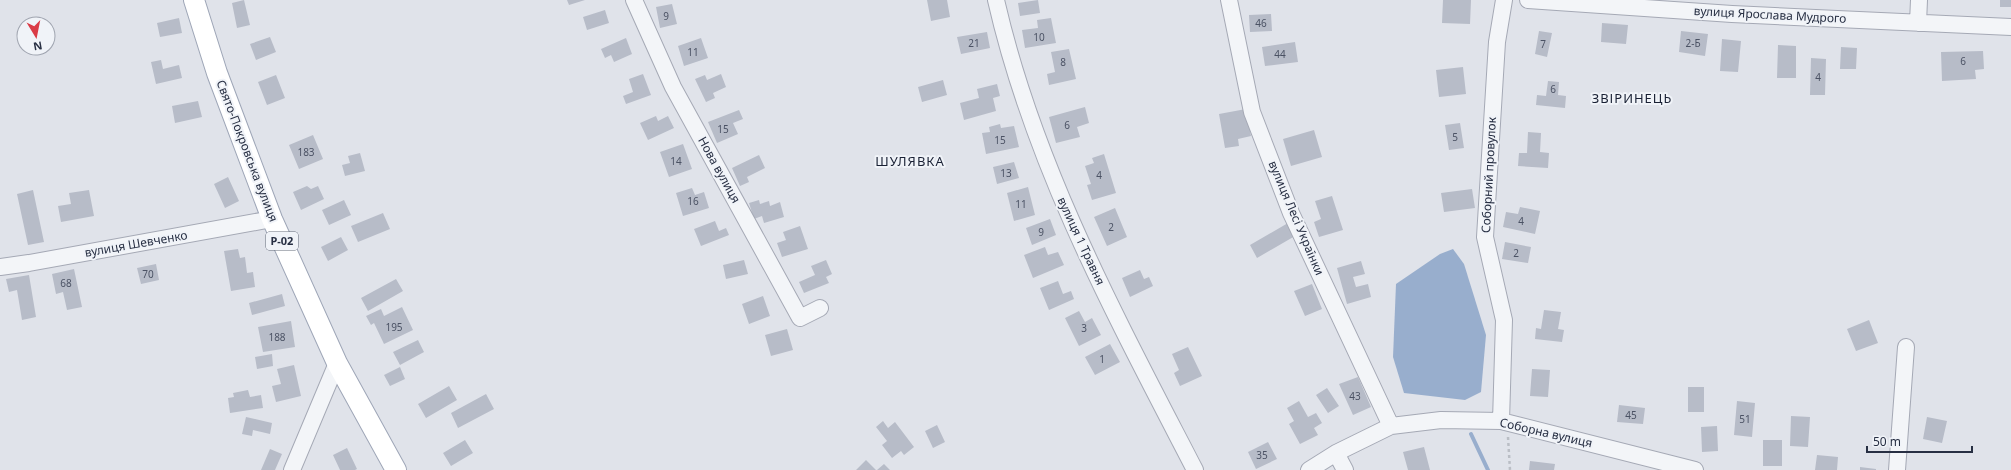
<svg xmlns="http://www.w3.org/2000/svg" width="2011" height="470" font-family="'Noto Sans',sans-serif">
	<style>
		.water { fill: #98aecd }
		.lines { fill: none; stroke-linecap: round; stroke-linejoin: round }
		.stream { stroke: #98aecd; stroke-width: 4 }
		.building { fill: #b7bcc8 }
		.minor-casing { stroke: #a5a9b5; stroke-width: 18 }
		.major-casing { stroke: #9ea6b7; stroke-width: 22 }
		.path { stroke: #babec5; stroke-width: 2.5; stroke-dasharray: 3 3; stroke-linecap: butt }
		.minor { stroke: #f3f5f8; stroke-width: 16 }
		.major { stroke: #fff; stroke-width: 20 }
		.labels { text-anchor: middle; stroke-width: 4; stroke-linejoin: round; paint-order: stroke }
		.number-label { font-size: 10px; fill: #4b5264 }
		.shield { fill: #f0f3f8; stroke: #636a79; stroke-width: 1 }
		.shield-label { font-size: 11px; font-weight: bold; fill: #272f43 }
		.street-label { font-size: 12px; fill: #272f43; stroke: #f0f3f8 }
		.neighbourhood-label { font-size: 13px; letter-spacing: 1px; fill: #192034; stroke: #f0f3f8 }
	</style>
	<rect width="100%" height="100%" fill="#e0e3ea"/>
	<path class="water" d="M 1453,249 L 1464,264 L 1486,335 L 1481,392 L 1465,400 L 1404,393 L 1393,357 L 1396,284 L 1440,254 Z"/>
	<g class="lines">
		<path class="stream" d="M 1471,434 L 1488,470"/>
	</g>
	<path class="building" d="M 244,0 L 250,25 L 237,28 L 232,3 Z
		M 567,0 L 585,0 L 569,5 Z
		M 927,0 L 947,0 L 950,17 L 931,21 Z
		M 1038,0 L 1040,13 L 1020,16 L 1018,3 Z
		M 1443,0 L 1471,0 L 1470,24 L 1442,23 Z
		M 2000,0 L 2011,0 L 2011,7 L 2000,7 Z
		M 672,4 L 677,24 L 660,28 L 656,7 Z
		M 605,10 L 609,23 L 587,30 L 583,17 Z
		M 1271,14 L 1272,31 L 1250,32 L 1249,15 Z
		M 179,18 L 182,33 L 160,37 L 157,23 Z
		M 1051,18 L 1056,43 L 1025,48 L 1022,30 L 1038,28 L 1037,20 Z
		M 1602,23 L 1628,25 L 1626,44 L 1601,42 Z
		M 1539,31 L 1552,33 L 1547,57 L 1535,54 Z
		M 1681,31 L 1708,34 L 1705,56 L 1679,52 Z
		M 987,32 L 990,48 L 961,54 L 957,37 Z
		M 270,37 L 276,52 L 256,60 L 250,44 Z
		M 626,38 L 632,54 L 614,62 L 611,55 L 605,58 L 601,49 Z
		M 701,38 L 708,58 L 684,66 L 678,46 Z
		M 1722,39 L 1741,41 L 1738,72 L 1720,71 Z
		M 1295,42 L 1298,62 L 1265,66 L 1262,47 Z
		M 1778,45 L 1796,46 L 1796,78 L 1777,78 Z
		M 1841,47 L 1857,48 L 1856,69 L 1840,69 Z
		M 1069,49 L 1076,79 L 1049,85 L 1047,74 L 1055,72 L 1051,52 Z
		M 1983,51 L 1984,69 L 1975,70 L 1976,79 L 1942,81 L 1941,52 Z
		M 1811,58 L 1826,59 L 1825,95 L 1810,95 Z
		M 161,60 L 163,69 L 179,65 L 182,78 L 156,84 L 151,62 Z
		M 1463,67 L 1466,94 L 1439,97 L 1436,70 Z
		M 643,74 L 651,95 L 626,104 L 623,96 L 633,92 L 629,79 Z
		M 721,74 L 726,87 L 713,93 L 715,98 L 706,102 L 695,79 L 705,75 L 707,80 Z
		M 276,75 L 285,98 L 267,105 L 258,82 Z
		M 943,80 L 947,95 L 922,102 L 918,87 Z
		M 1548,81 L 1559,82 L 1558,95 L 1566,96 L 1565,108 L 1536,105 L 1537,95 L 1546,96 Z
		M 997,84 L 1000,96 L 993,98 L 996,111 L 964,120 L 960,103 L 979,98 L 977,89 Z
		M 198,101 L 202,117 L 175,123 L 172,106 Z
		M 1085,107 L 1089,123 L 1077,127 L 1080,137 L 1056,143 L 1049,117 Z
		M 1246,109 L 1251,136 L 1238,139 L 1239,146 L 1225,148 L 1219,114 Z
		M 739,110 L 743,119 L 733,123 L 738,134 L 717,143 L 708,122 Z
		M 656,116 L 658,121 L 668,116 L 674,128 L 648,140 L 640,123 Z
		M 1460,123 L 1464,148 L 1449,150 L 1445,125 Z
		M 1000,124 L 1001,128 L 1014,126 L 1019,147 L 986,154 L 982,133 L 990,132 L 989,127 Z
		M 1314,130 L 1322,157 L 1291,166 L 1283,139 Z
		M 1528,132 L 1541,133 L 1540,152 L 1549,153 L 1548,168 L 1518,166 L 1519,153 L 1527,153 Z
		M 313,135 L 323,159 L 299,169 L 289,145 Z
		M 683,144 L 692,169 L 669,177 L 660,152 Z
		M 360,153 L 365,171 L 345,176 L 342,165 L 350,163 L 348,156 Z
		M 1104,154 L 1116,193 L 1092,200 L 1087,185 L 1091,184 L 1085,166 L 1094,163 L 1092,158 Z
		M 759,155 L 765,168 L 747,177 L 749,182 L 740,186 L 732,168 Z
		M 1014,162 L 1019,178 L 997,184 L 993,167 Z
		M 228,177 L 239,201 L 225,208 L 214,184 Z
		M 307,186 L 311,189 L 318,186 L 324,199 L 301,210 L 293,192 Z
		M 1028,187 L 1035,215 L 1014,221 L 1007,193 Z
		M 692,188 L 695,195 L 704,192 L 709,208 L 683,216 L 676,193 Z
		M 1472,189 L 1475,208 L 1444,212 L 1441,193 Z
		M 33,190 L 44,242 L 28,245 L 17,194 Z
		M 89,190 L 94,216 L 61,222 L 58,206 L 71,204 L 69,193 Z
		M 1332,196 L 1343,230 L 1319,237 L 1314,222 L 1321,219 L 1315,201 Z
		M 344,200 L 351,215 L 329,225 L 322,210 Z
		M 759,200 L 760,204 L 769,201 L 770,206 L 780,202 L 784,217 L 764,223 L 762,216 L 754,219 L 749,203 Z
		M 1520,207 L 1540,211 L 1535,234 L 1503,227 L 1506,212 L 1518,214 Z
		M 1115,208 L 1127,237 L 1107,246 L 1094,217 Z
		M 383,213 L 390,229 L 358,242 L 351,226 Z
		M 1050,219 L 1056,235 L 1032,245 L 1026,228 Z
		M 715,221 L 719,231 L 726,228 L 729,235 L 701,246 L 694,229 Z
		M 1288,223 L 1295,236 L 1257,258 L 1250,245 Z
		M 800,226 L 808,249 L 782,257 L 777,243 L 786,240 L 783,232 Z
		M 341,237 L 348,250 L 328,261 L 321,247 Z
		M 1505,242 L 1531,247 L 1528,263 L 1502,259 Z
		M 1045,247 L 1048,255 L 1058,252 L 1064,265 L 1033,278 L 1024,255 Z
		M 238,249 L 240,258 L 245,257 L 247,273 L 253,272 L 255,287 L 231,291 L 224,251 Z
		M 744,260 L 748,274 L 726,279 L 723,265 Z
		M 826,260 L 832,274 L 826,277 L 829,283 L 804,293 L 799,282 L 815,275 L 811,266 Z
		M 1361,261 L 1365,274 L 1353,277 L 1356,287 L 1368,284 L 1371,297 L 1347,304 L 1337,268 Z
		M 156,264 L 159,280 L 141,284 L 137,268 Z
		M 74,269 L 82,307 L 67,310 L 63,292 L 56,294 L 52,274 Z
		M 1140,270 L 1144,279 L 1149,277 L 1153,286 L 1130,297 L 1122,278 Z
		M 29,275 L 36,317 L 22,320 L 17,290 L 9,292 L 6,279 Z
		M 396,279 L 403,291 L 368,311 L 361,298 Z
		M 1058,281 L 1063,294 L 1071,291 L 1074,299 L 1049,310 L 1040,288 Z
		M 1312,284 L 1322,309 L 1305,316 L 1294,291 Z
		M 282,294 L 285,306 L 252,315 L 249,303 Z
		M 763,296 L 770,316 L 749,324 L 742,304 Z
		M 402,307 L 413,330 L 384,344 L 374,323 L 371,325 L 366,316 L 381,309 L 384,316 Z
		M 1544,310 L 1561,312 L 1558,329 L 1564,330 L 1562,342 L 1535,339 L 1536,328 L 1541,329 Z
		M 1079,311 L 1085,322 L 1092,318 L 1101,335 L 1079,346 L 1065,318 Z
		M 1869,320 L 1878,343 L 1856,351 L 1847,329 Z
		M 291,321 L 295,347 L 263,352 L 258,327 Z
		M 787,329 L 793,350 L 771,356 L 765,335 Z
		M 418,340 L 424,352 L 400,365 L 393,352 Z
		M 1110,344 L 1120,362 L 1095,375 L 1085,357 Z
		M 1188,347 L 1202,376 L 1180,386 L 1174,373 L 1179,370 L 1172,354 Z
		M 272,354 L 273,366 L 257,369 L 255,357 Z
		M 294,365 L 301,396 L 276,402 L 272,386 L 281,384 L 277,369 Z
		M 400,367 L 405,379 L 390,386 L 384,375 Z
		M 1532,369 L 1550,370 L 1548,397 L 1530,396 Z
		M 1358,377 L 1371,407 L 1353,415 L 1339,384 Z
		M 449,386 L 457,400 L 426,418 L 418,404 Z
		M 1688,387 L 1704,387 L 1704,412 L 1688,412 Z
		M 1327,388 L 1339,406 L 1328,413 L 1316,395 Z
		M 248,390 L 250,397 L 261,395 L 263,408 L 230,413 L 228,398 L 234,397 L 233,393 Z
		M 486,394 L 494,409 L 458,428 L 451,413 Z
		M 1299,401 L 1308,417 L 1316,413 L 1322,423 L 1314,428 L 1318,435 L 1300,444 L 1289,424 L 1294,421 L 1287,408 Z
		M 1737,401 L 1755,403 L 1752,437 L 1734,435 Z
		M 1619,405 L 1645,408 L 1643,424 L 1617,422 Z
		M 1791,416 L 1810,417 L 1808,447 L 1790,446 Z
		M 246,417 L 272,423 L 270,434 L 253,430 L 252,436 L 242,434 Z
		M 1927,417 L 1947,421 L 1942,443 L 1923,439 Z
		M 883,421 L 888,428 L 895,422 L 914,447 L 904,455 L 901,451 L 892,458 L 882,445 L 887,441 L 876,427 Z
		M 937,425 L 945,442 L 933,448 L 925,431 Z
		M 1717,426 L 1718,451 L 1702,452 L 1701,427 Z
		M 465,440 L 473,453 L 451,466 L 443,453 Z
		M 1763,440 L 1782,440 L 1782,466 L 1763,466 Z
		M 1268,442 L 1277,459 L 1256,469 L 1248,452 Z
		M 1424,447 L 1430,470 L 1408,470 L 1403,452 Z
		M 347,448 L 357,469 L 355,470 L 340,470 L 333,455 Z
		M 270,449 L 282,454 L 275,470 L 261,470 Z
		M 1817,455 L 1838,457 L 1837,470 L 1815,470 Z
		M 866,460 L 876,470 L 856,470 Z
		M 1530,461 L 1555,464 L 1554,470 L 1529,470 Z
		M 884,464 L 890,470 L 877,470 Z
		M 1860,467 L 1876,469 L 1876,470 L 1860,470 Z"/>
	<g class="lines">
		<g class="minor-casing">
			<path id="minor" d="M 634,0 L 673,87 L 800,318 L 820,308
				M 996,0 C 1034,167 1117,319 1195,470
				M 1229,0 L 1252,112 L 1291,213 L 1391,426
				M 1528,0 L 1732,14 L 2011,27
				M 1918,23 L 1919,0
				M 0,267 L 29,263 L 272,219
				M 1501,421 L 1504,320 L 1485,237 L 1497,42 L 1504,0
				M 1336,453 L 1345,470
				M 292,470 L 337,363
				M 1309,470 L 1336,453 L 1391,426 L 1441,420 L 1501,421 L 1695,470
				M 1897,470 L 1906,347"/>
		</g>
		<g class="major-casing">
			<path id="major" d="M 194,0 L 217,73 L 272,219 L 337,363 L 396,470"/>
		</g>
		<path class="path" d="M 1508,437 L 1510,470"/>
		<use href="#minor" class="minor"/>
		<use href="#major" class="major"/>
	</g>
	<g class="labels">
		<g class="number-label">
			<text x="666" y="20">9</text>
			<text x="1261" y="27">46</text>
			<text x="1039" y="41">10</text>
			<text x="974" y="47">21</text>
			<text x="1693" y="47">2-Б</text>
			<text x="1543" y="48">7</text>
			<text x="693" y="56">11</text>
			<text x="1280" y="58">44</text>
			<text x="1963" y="65">6</text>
			<text x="1063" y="66">8</text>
			<text x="1818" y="81">4</text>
			<text x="1553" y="93">6</text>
			<text x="1067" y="129">6</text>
			<text x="723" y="133">15</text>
			<text x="1455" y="141">5</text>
			<text x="1000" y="144">15</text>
			<text x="306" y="156">183</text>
			<text x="676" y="165">14</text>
			<text x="1006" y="177">13</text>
			<text x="1099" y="179">4</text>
			<text x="693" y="205">16</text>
			<text x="1021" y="208">11</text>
			<text x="1521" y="225">4</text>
			<text x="1111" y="231">2</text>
			<text x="1041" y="236">9</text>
			<text x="1516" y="257">2</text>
			<text x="148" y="278">70</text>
			<text x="66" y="287">68</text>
			<text x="394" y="331">195</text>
			<text x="1084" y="332">3</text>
			<text x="277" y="341">188</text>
			<text x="1102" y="363">1</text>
			<text x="1355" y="400">43</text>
			<text x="1631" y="419">45</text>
			<text x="1745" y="423">51</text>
			<text x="1262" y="459">35</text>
		</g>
		<rect class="shield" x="266" y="232" width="32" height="18" rx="3"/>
		<g class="shield-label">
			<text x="282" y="245">Р-02</text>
		</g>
		<g class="street-label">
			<text transform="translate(1770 15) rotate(3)" y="4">вулиця Ярослава Мудрого</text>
			<text transform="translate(247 151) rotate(69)" y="4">Свято-Покровська вулиця</text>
			<text transform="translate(719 170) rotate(61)" y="4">Нова вулиця</text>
			<text transform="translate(1489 175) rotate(-87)" y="4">Соборний провулок</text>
			<text transform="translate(1296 218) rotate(67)" y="4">вулиця Лесі Українки</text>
			<text transform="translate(1081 241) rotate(65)" y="4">вулиця 1 Травня</text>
			<text transform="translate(136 244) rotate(-10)" y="4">вулиця Шевченко</text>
			<text transform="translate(1546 433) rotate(13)" y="4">Соборна вулиця</text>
		</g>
		<g class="neighbourhood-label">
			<text x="1632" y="103">ЗВІРИНЕЦЬ</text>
			<text x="910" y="166">ШУЛЯВКА</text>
		</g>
	</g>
	<g transform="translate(36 36) rotate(170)"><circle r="19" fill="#f0f3f8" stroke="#a0a5b0"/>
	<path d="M0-3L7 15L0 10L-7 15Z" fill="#da3b46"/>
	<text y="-6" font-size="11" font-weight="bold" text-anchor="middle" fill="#272f43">N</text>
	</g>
	<path d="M1867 446v6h105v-6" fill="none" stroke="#272f43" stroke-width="2"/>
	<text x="1873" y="446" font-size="12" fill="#272f43" stroke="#f0f3f8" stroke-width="3" paint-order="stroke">50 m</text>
</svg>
